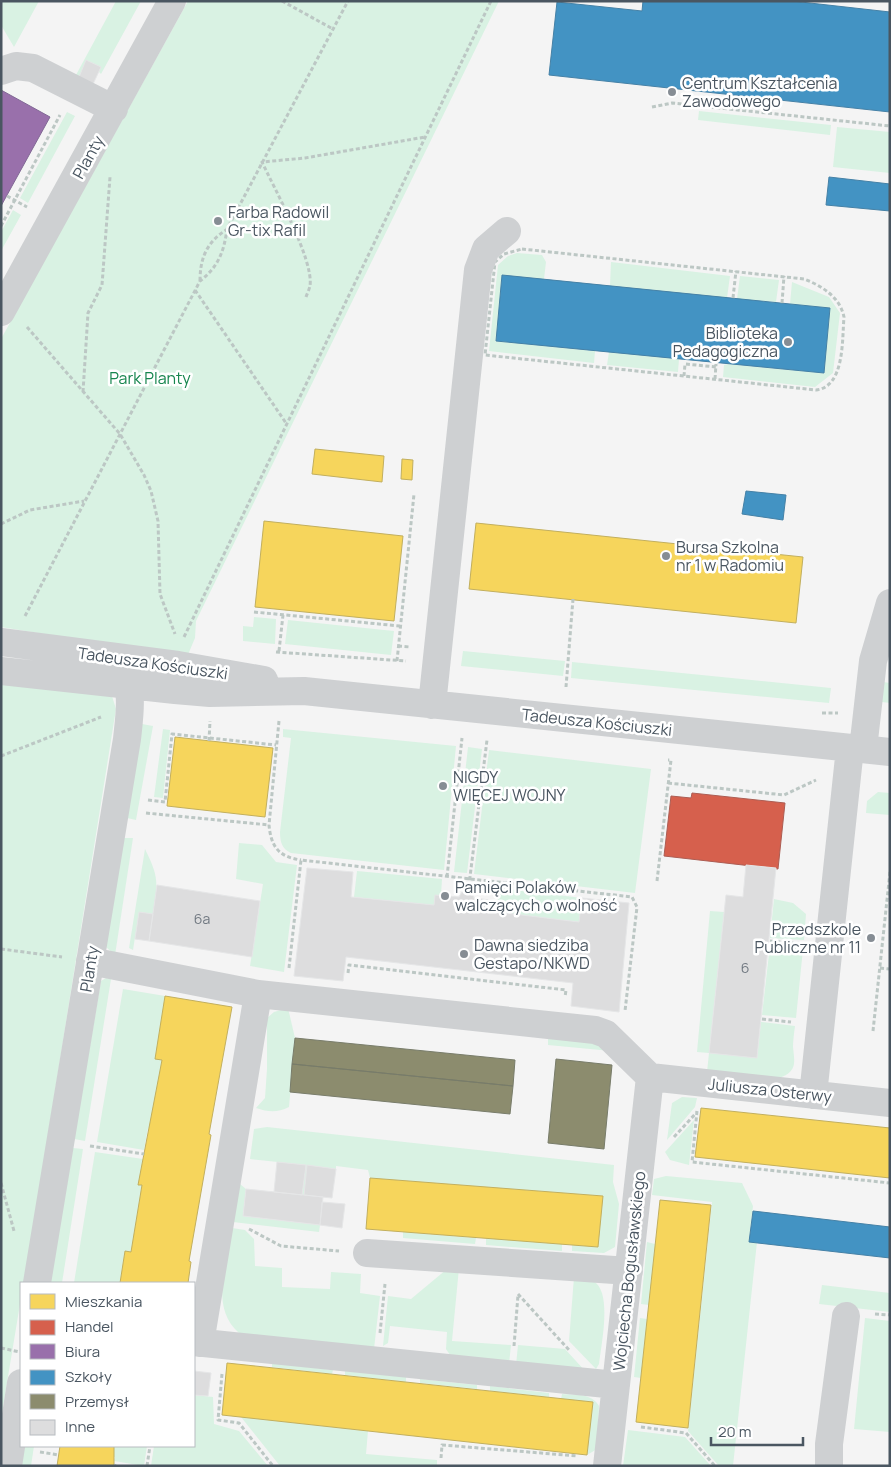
<svg xmlns="http://www.w3.org/2000/svg" width="891" height="1467" font-family="Manrope,sans-serif">
	<style>
		.green { fill: #d9f2e3 }
		.homes { fill: #f6d55c; stroke: #c2af5e }
		.shops { fill: #d6604d; stroke: #ac5d53 }
		.offices { fill: #9970ab; stroke: #816895 }
		.schools { fill: #4393c3; stroke: #4581a6 }
		.industry { fill: #8c8c6e; stroke: #787c6a }
		.building { fill: #ddddde; stroke: #e5e6e7 }
		.lines { fill: none; stroke-linecap: round; stroke-linejoin: round }
		.path { stroke: #bcc7c4; stroke-width: 3; stroke-dasharray: 4 2.5; stroke-linecap: butt }
		.minor { stroke: #ced0d2; stroke-width: 28 }
		.poi-dot { fill: #868d94; stroke: #fff; stroke-width: 2 }
		.labels { text-anchor: middle; stroke-width: 5; stroke-linejoin: round; paint-order: stroke }
		.number-label { font-size: 14px; fill: #707881 }
		.poi-label { font-size: 16px; fill: #4a5661; stroke: #fff; text-anchor: start }
		.street-label { font-size: 16px; fill: #4a5661; stroke: #fff }
		.park-label { font-size: 16px; fill: #17864f; stroke: #fff }
	</style>
	<rect width="100%" height="100%" fill="#f4f4f4"/>
	<path class="green" d="M 1,1 L 39,1 L 14,47 L 1,25 Z
		M 116,1 L 141,1 L 101,74 L 99,72 L 101,67 L 87,61 L 79,77 L 76,75 Z
		M 188,1 L 499,1 L 196,621 L 195,638 L 187,657 L 1,627 L 1,339 Z
		M 699,111 L 831,125 L 830,135 L 698,120 Z
		M 67,112 L 75,116 L 28,203 L 20,198 Z
		M 837,127 L 890,132 L 890,173 L 833,167 Z
		M 13,210 L 21,215 L 1,251 L 1,232 Z
		M 517,253 L 542,255 L 546,262 L 544,279 L 502,275 L 496,341 L 595,351 L 594,363 L 489,351 L 498,265 L 508,256 Z
		M 611,262 L 730,276 L 727,298 L 610,286 Z
		M 740,276 L 779,280 L 776,302 L 737,299 Z
		M 792,282 L 829,297 L 840,313 L 833,373 L 815,387 L 723,377 L 724,365 L 728,364 L 823,373 L 830,308 L 790,304 Z
		M 609,352 L 679,359 L 678,372 L 607,365 Z
		M 254,617 L 276,619 L 275,644 L 243,641 L 243,626 L 253,627 Z
		M 288,620 L 394,631 L 391,655 L 285,644 Z
		M 463,651 L 565,661 L 563,676 L 461,666 Z
		M 572,662 L 831,688 L 829,703 L 571,678 Z
		M 1,680 L 111,693 L 116,709 L 28,1260 L 24,1283 L 21,1283 L 21,1298 L 1,1419 Z
		M 883,682 L 890,683 L 890,703 L 882,702 Z
		M 142,724 L 153,726 L 136,820 L 127,818 Z
		M 163,729 L 170,730 L 163,798 L 154,797 Z
		M 283,729 L 456,746 L 444,870 L 291,853 C 282,849 280,842 280,832 L 291,738 L 283,737 Z
		M 468,747 L 482,749 L 467,873 L 454,872 Z
		M 489,750 L 651,769 L 635,893 L 474,874 Z
		M 878,792 L 890,793 L 890,815 L 866,813 L 867,801 Z
		M 123,838 L 133,838 L 115,955 L 106,947 Z
		M 239,843 L 262,845 L 276,862 L 297,865 L 284,972 L 250,966 L 263,884 L 236,879 Z
		M 145,849 C 159,877 158,883 153,914 L 139,912 L 133,950 L 129,948 Z
		M 357,871 L 442,879 L 441,895 L 435,895 L 434,905 L 354,897 Z
		M 499,888 L 582,898 L 579,922 L 497,912 Z
		M 774,899 L 793,903 L 806,914 L 804,940 L 770,938 Z
		M 710,911 L 724,912 L 709,1053 L 757,1058 L 761,1022 L 795,1026 C 794,1033 793,1041 793,1047 C 795,1065 797,1072 777,1079 L 707,1072 L 709,1053 L 697,1052 Z
		M 770,945 L 803,949 L 796,1018 L 762,1015 Z
		M 106,978 L 111,979 L 85,1141 L 74,1139 L 101,981 Z
		M 123,989 L 165,996 L 162,1060 L 150,1128 L 148,1128 L 144,1150 L 97,1142 Z
		M 288,1008 L 295,1038 L 289,1107 C 277,1113 268,1112 256,1108 L 265,1098 L 267,1069 L 267,1018 L 274,1012 Z
		M 548,1036 L 587,1037 L 611,1051 L 548,1045 Z
		M 682,1097 L 697,1098 L 695,1107 L 667,1140 L 672,1103 Z
		M 694,1120 L 689,1165 L 670,1160 L 665,1152 Z
		M 267,1127 L 614,1165 L 613,1182 L 619,1204 L 615,1247 L 604,1253 L 572,1251 L 572,1245 L 598,1247 L 602,1196 L 370,1178 L 368,1170 L 336,1166 L 336,1169 L 308,1165 L 304,1195 L 302,1195 L 306,1165 L 250,1159 L 254,1129 Z
		M 73,1148 L 83,1149 L 62,1283 L 50,1283 Z
		M 95,1152 L 143,1159 L 139,1185 L 142,1185 L 131,1252 L 125,1251 L 120,1283 L 74,1283 Z
		M 666,1176 L 742,1183 L 753,1206 L 749,1241 L 757,1242 L 733,1466 L 719,1466 L 688,1431 L 712,1202 L 652,1195 L 654,1179 Z
		M 240,1184 L 246,1189 L 243,1216 L 320,1225 L 319,1232 L 233,1222 Z
		M 232,1228 L 245,1230 L 254,1239 L 255,1266 L 282,1268 L 282,1287 L 330,1289 L 331,1272 L 361,1274 L 360,1293 L 380,1296 L 374,1349 L 239,1333 C 209,1307 227,1262 232,1228 Z
		M 403,1232 L 476,1238 L 475,1244 L 403,1238 Z
		M 486,1238 L 562,1244 L 562,1251 L 486,1245 Z
		M 647,1242 L 655,1244 L 649,1305 L 641,1304 Z
		M 459,1268 L 452,1341 L 511,1345 L 509,1364 L 452,1358 L 446,1349 L 447,1332 L 390,1326 L 388,1343 L 383,1346 L 388,1296 L 411,1299 L 447,1269 Z
		M 574,1277 C 580,1278 588,1279 593,1281 C 613,1291 601,1345 599,1364 L 596,1369 L 569,1341 Z
		M 822,1285 L 890,1293 L 890,1312 L 819,1304 Z
		M 640,1318 L 647,1319 L 641,1378 L 634,1377 Z
		M 865,1318 L 890,1321 L 890,1432 L 854,1429 Z
		M 518,1345 L 565,1349 L 587,1373 L 516,1365 Z
		M 272,1363 L 333,1370 L 332,1374 L 272,1367 Z
		M 345,1371 L 406,1377 L 406,1382 L 345,1375 Z
		M 420,1379 L 477,1385 L 477,1389 L 420,1383 Z
		M 490,1386 L 549,1393 L 549,1397 L 490,1391 Z
		M 562,1394 C 575,1395 592,1393 599,1406 L 597,1449 L 587,1455 L 593,1402 L 561,1399 Z
		M 194,1395 L 213,1397 L 214,1424 L 239,1431 L 268,1466 L 151,1466 L 154,1446 L 194,1446 Z
		M 241,1417 L 368,1431 L 366,1454 L 437,1460 L 437,1466 L 280,1466 Z
		M 628,1430 L 685,1437 L 711,1466 L 623,1466 Z
		M 25,1446 L 34,1446 L 31,1466 L 21,1466 Z
		M 114,1446 L 147,1446 L 144,1466 L 114,1461 L 115,1457 L 113,1457 Z"/>
	<path class="homes" d="M 315,449 L 384,456 L 382,482 L 312,474 Z
		M 402,459 L 413,460 L 412,480 L 401,479 Z
		M 264,521 L 403,536 L 394,621 L 255,607 Z
		M 476,523 L 803,557 L 796,623 L 469,589 Z
		M 175,737 L 273,748 L 265,817 L 167,806 Z
		M 165,996 L 232,1007 L 209,1134 L 211,1135 L 189,1261 L 191,1262 L 188,1283 L 120,1283 L 125,1251 L 131,1252 L 142,1185 L 138,1185 L 162,1060 L 155,1059 Z
		M 701,1108 L 890,1128 L 890,1178 L 695,1157 Z
		M 370,1178 L 603,1196 L 598,1247 L 366,1229 Z
		M 660,1200 L 711,1205 L 688,1428 L 636,1422 Z
		M 227,1363 L 593,1402 L 587,1455 L 222,1415 Z
		M 60,1446 L 114,1446 L 114,1466 L 57,1466 Z"/>
	<path class="shops" d="M 692,793 L 785,803 L 778,869 L 664,856 L 671,796 L 691,798 Z"/>
	<path class="offices" d="M 1,90 L 50,117 L 1,206 Z"/>
	<path class="schools" d="M 643,1 L 792,1 L 890,12 L 890,112 L 549,75 L 557,2 L 642,11 Z
		M 829,177 L 890,184 L 890,211 L 826,205 Z
		M 502,275 L 830,308 L 824,373 L 496,341 Z
		M 746,491 L 786,495 L 783,520 L 742,514 Z
		M 753,1211 L 890,1227 L 890,1258 L 749,1242 Z"/>
	<path class="industry" d="M 295,1038 L 515,1060 L 513,1086 L 292,1064 Z
		M 556,1059 L 612,1065 L 604,1149 L 548,1143 Z
		M 292,1064 L 513,1086 L 510,1114 L 290,1092 Z"/>
	<path class="building" d="M 86,60 L 101,67 L 93,84 L 79,77 Z
		M 746,865 L 776,868 L 757,1058 L 709,1053 L 726,895 L 743,897 Z
		M 307,868 L 353,872 L 351,897 L 434,905 L 435,895 L 459,897 L 462,892 L 472,893 L 474,898 L 498,901 L 497,912 L 579,922 L 582,898 L 629,903 L 619,1012 L 571,1006 L 573,983 L 346,957 L 343,981 L 294,976 Z
		M 157,885 L 260,901 L 252,957 L 149,941 Z
		M 139,912 L 153,914 L 149,941 L 135,939 Z
		M 277,1162 L 306,1165 L 302,1195 L 274,1192 Z
		M 307,1165 L 336,1169 L 332,1198 L 304,1195 Z
		M 246,1189 L 323,1197 L 320,1225 L 243,1216 Z
		M 322,1202 L 345,1204 L 342,1228 L 320,1225 Z
		M 194,1371 L 211,1373 L 208,1396 L 194,1395 Z"/>
	<g class="lines">
		<path class="path" d="M 282,1 L 333,29
			M 652,107 L 672,103 L 890,126
			M 7,196 L 27,207
			M 1,226 L 60,115
			M 522,249 L 804,279 C 822,286 840,297 844,317 C 842,339 845,387 816,390 L 485,355 L 495,262 L 504,254 Z
			M 200,281 C 200,258 207,242 226,230
			M 195,290 L 286,423
			M 306,297 C 307,294 309,290 310,286 C 314,260 274,188 262,162 L 305,158 L 425,137
			M 733,298 L 736,271
			M 782,303 L 784,276
			M 27,327 L 120,434 L 144,475 L 151,491 L 158,521 L 160,594 L 175,634
			M 684,376 L 685,364 L 716,367
			M 715,379 L 716,364
			M 83,392 L 88,313 L 102,285 L 110,177
			M 1,524 L 30,510 L 84,501
			M 254,612 L 400,626
			M 25,616 L 200,281 C 218,267 224,252 227,229 L 348,1
			M 184,637 L 491,1
			M 398,646 L 410,647
			M 279,651 L 283,615
			M 276,652 L 406,661
			M 397,661 L 414,494
			M 566,687 L 573,599
			M 822,713 L 838,713
			M 279,721 L 269,825 C 271,847 279,857 301,860
			M 209,741 L 210,721
			M 1,756 L 101,717
			M 668,783 L 784,795 L 816,780
			M 148,800 L 165,802 L 172,734 L 276,745
			M 146,813 L 269,825
			M 447,877 L 462,738
			M 657,881 L 671,760 L 668,760
			M 468,893 L 487,740
			M 770,941 L 801,944
			M 1,949 L 62,957
			M 289,968 L 301,860 L 632,897 L 637,907 L 625,1011
			M 880,968 L 890,969
			M 348,973 L 349,965 L 566,990 L 565,997
			M 762,1019 L 791,1022
			M 873,1031 L 890,872
			M 697,1111 L 692,1162 L 890,1183
			M 674,1137 L 697,1112
			M 90,1146 L 144,1154
			M 1,1183 L 14,1231
			M 249,1229 L 281,1246 L 339,1251
			M 518,1294 L 569,1350
			M 875,1314 L 890,1315
			M 380,1333 L 385,1284
			M 514,1346 L 518,1295
			M 1,1348 L 20,1352
			M 222,1374 L 218,1420 L 239,1423 L 273,1466
			M 641,1427 L 686,1433 L 715,1466
			M 40,1452 L 59,1455
			M 441,1458 L 442,1445 L 578,1456
			M 114,1465 L 116,1466
			M 147,1466 L 150,1446"/>
		<path class="minor" d="M 1,71 L 16,66 L 33,68 L 114,109
			M 1,312 L 172,1
			M 1,642 L 178,665 L 264,680
			M 1,671 L 175,690 L 210,693 L 304,691 L 890,752
			M 432,705 L 478,270 L 486,249 L 507,231
			M 863,749 L 873,661 L 890,603
			M 90,961 L 258,994 L 200,1343
			M 258,994 L 595,1030 L 606,1034 L 650,1077
			M 650,1077 L 890,1103
			M 813,1095 L 850,748
			M 367,1253 L 629,1271
			M 37,1283 L 127,739 C 131,702 134,691 116,657
			M 194,1342 L 616,1385
			M 8,1466 L 21,1383
			M 607,1466 L 650,1077
			M 829,1466 L 829,1444 L 846,1316"/>
	</g>
	<g class="poi-dot">
		<circle cx="672" cy="92" r="5"/>
		<circle cx="218" cy="221" r="5"/>
		<circle cx="788" cy="342" r="5"/>
		<circle cx="666" cy="556" r="5"/>
		<circle cx="443" cy="786" r="5"/>
		<circle cx="445" cy="896" r="5"/>
		<circle cx="871" cy="938" r="5"/>
		<circle cx="464" cy="954" r="5"/>
	</g>
	<g class="labels">
		<g class="number-label">
			<text x="202" y="924">6a</text>
			<text x="745" y="973">6</text>
		</g>
		<g class="poi-label">
			<text x="682" y="89">Centrum Kształcenia<tspan x="682" dy="18">Zawodowego</tspan></text>
			<text x="228" y="218">Farba Radowil<tspan x="228" dy="18">Gr-tix Rafil</tspan></text>
			<text x="778" y="339" text-anchor="end">Biblioteka<tspan x="778" dy="18">Pedagogiczna</tspan></text>
			<text x="676" y="553">Bursa Szkolna<tspan x="676" dy="18">nr 1 w Radomiu</tspan></text>
			<text x="453" y="783">NIGDY<tspan x="453" dy="18">WIĘCEJ WOJNY</tspan></text>
			<text x="455" y="893">Pamięci Polaków<tspan x="455" dy="18">walczących o wolność</tspan></text>
			<text x="861" y="935" text-anchor="end">Przedszkole<tspan x="861" dy="18">Publiczne nr 11</tspan></text>
			<text x="474" y="951">Dawna siedziba<tspan x="474" dy="18">Gestapo/NKWD</tspan></text>
		</g>
		<g class="street-label">
			<text transform="translate(88 157) rotate(-61)" y="6">Planty</text>
			<text transform="translate(153 663) rotate(8)" y="6">Tadeusza Kościuszki</text>
			<text transform="translate(597 722) rotate(6)" y="6">Tadeusza Kościuszki</text>
			<text transform="translate(89 969) rotate(-81)" y="6">Planty</text>
			<text transform="translate(770 1090) rotate(6)" y="6">Juliusza Osterwy</text>
			<text transform="translate(629 1271) rotate(-84)" y="6">Wojciecha Bogusławskiego</text>
		</g>
		<g class="park-label">
			<text x="150" y="384">Park Planty</text>
		</g>
	</g>
	<rect width="891" height="1467" fill="none" stroke="#4a5661" stroke-width="5"/>
	<rect x="20" y="1282" width="175" height="165" fill="#ffffff" stroke="#b7bbc0"/>
	<rect x="30" y="1294" width="25" height="15" fill="#f6d55c" stroke="#b7bbc0"/>
	<text x="65" y="1307" font-size="15" fill="#4a5661">Mieszkania</text>
	<rect x="30" y="1320" width="25" height="15" fill="#d6604d" stroke="#b7bbc0"/>
	<text x="65" y="1332" font-size="15" fill="#4a5661">Handel</text>
	<rect x="30" y="1344" width="25" height="15" fill="#9970ab" stroke="#b7bbc0"/>
	<text x="65" y="1357" font-size="15" fill="#4a5661">Biura</text>
	<rect x="30" y="1370" width="25" height="15" fill="#4393c3" stroke="#b7bbc0"/>
	<text x="65" y="1382" font-size="15" fill="#4a5661">Szkoły</text>
	<rect x="30" y="1394" width="25" height="15" fill="#8c8c6e" stroke="#b7bbc0"/>
	<text x="65" y="1407" font-size="15" fill="#4a5661">Przemysł</text>
	<rect x="30" y="1420" width="25" height="15" fill="#ddddde" stroke="#b7bbc0"/>
	<text x="65" y="1432" font-size="15" fill="#4a5661">Inne</text>
	<path d="M711 1437v8h92v-8" fill="none" stroke="#4a5661" stroke-width="2.5"/>
	<text x="718" y="1437" font-size="15" fill="#4a5661" stroke="#ffffff" stroke-width="4" paint-order="stroke">20 m</text>
</svg>
